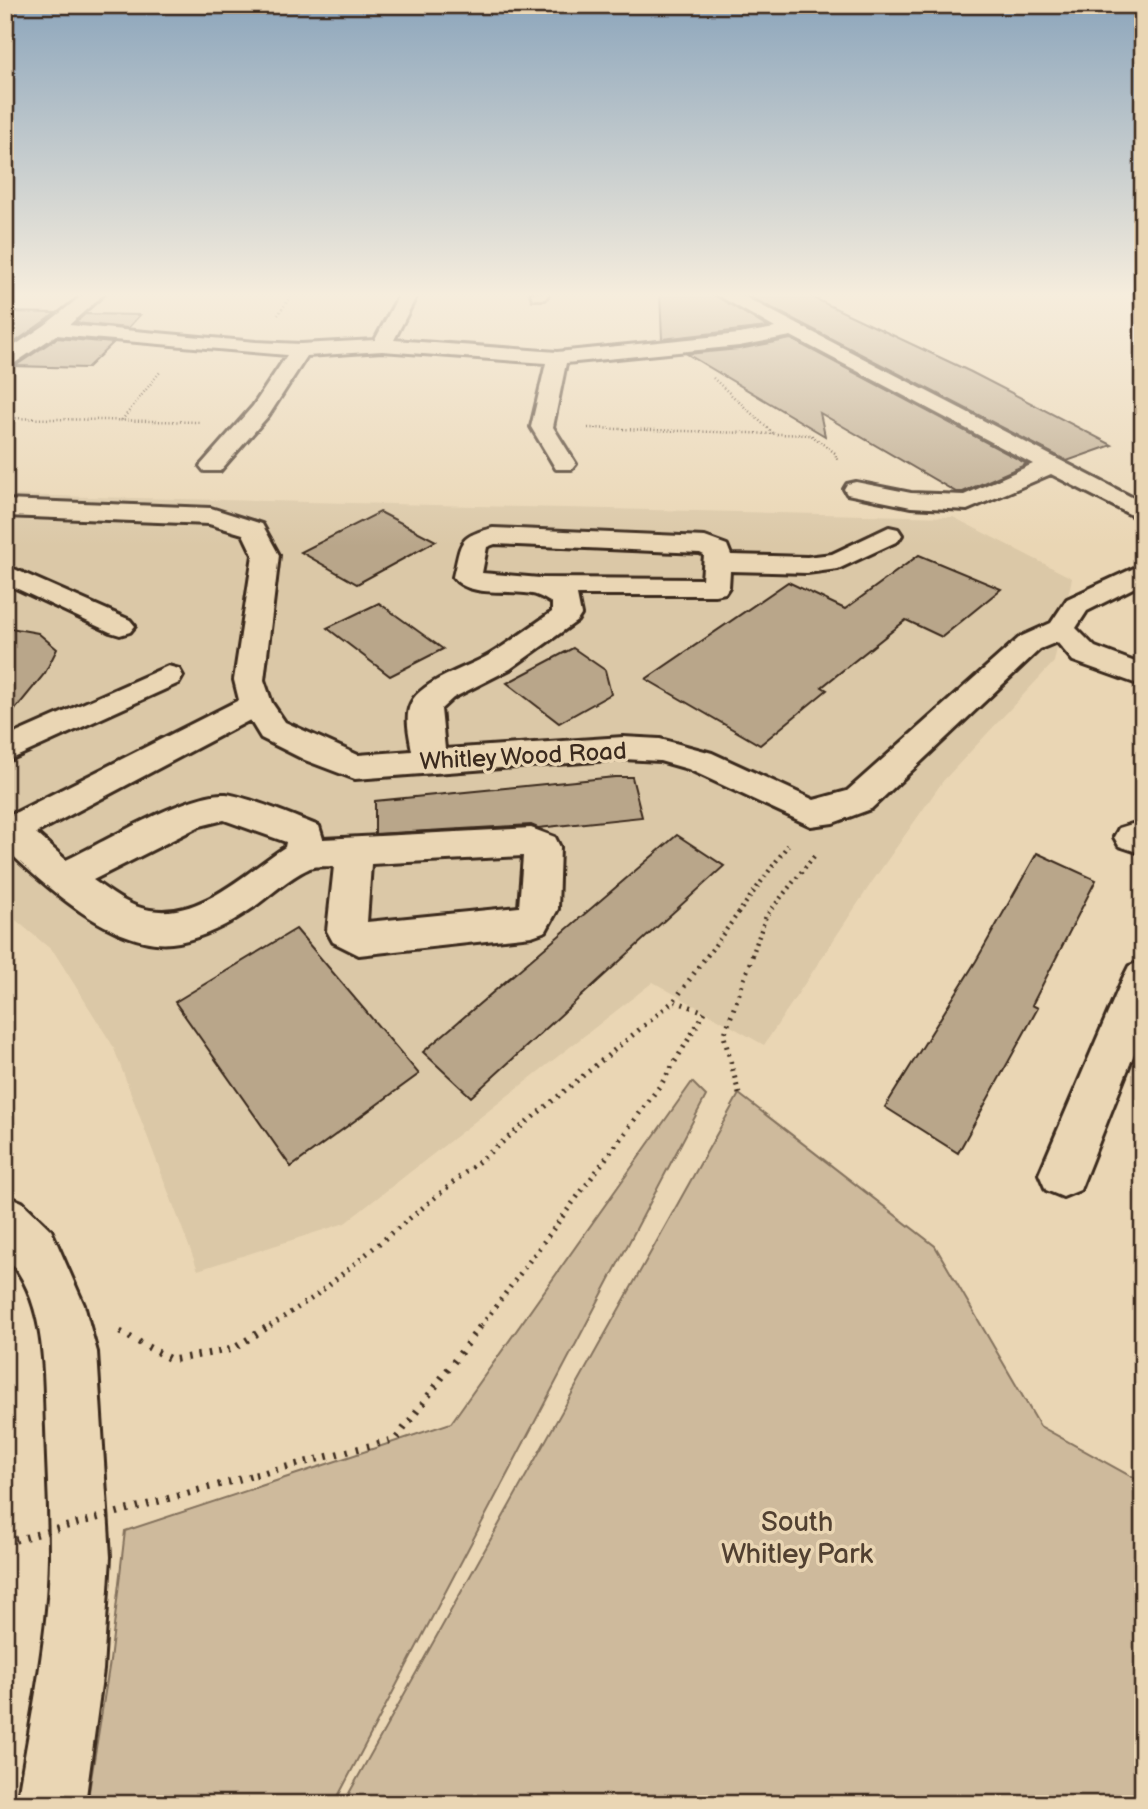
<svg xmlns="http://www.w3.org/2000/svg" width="1148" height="1809" font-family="'Balsamiq Sans',sans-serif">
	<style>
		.built { fill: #dbc8a7 }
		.green { fill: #ceba9c; stroke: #84725d; stroke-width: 2 }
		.building { fill: #b9a68a; stroke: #3b2a1e; stroke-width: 2 }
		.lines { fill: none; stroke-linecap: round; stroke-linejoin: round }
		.minor-casing { stroke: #3b2a1e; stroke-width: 6 }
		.major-casing { stroke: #3b2a1e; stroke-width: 6 }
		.path-far3 { stroke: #3b2a1e; stroke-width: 2.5; stroke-dasharray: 1 2.5; stroke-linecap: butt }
		.path-far2 { stroke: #3b2a1e; stroke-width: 4.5; stroke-dasharray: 2 4.5; stroke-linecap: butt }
		.path-far1 { stroke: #3b2a1e; stroke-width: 5; stroke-dasharray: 2 6; stroke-linecap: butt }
		.path { stroke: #3b2a1e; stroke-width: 7; stroke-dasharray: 2.5 8; stroke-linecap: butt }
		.minor { fill: #ead6b4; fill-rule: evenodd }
		.major { fill: #ead6b4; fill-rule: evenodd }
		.path-bridge { stroke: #3b2a1e; stroke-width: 7; stroke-dasharray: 2.5 8; stroke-linecap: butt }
		.labels { text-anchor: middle; stroke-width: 7; stroke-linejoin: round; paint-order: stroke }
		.street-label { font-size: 24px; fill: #3b2a1e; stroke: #ead6b4 }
		.near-park-label { font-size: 28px; fill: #514031; stroke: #ead6b4 }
	</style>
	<rect width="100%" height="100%" fill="#ead6b4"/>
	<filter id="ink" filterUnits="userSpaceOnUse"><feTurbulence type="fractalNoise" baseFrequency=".0143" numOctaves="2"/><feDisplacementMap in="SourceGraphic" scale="14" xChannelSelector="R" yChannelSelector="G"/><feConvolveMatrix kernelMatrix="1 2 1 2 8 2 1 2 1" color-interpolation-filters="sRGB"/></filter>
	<g filter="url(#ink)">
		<path class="built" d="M 5,495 L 953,517 L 1072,578 L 1054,662 L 943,781 L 872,882 L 764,1045 L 653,982 L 345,1223 L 198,1270 L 113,1046 L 54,952 L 5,911 Z"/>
		<path class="green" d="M 692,1082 L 706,1096 L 334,1804 L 87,1804 L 110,1661 L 125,1531 L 451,1423 Z
			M 739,1094 L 935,1246 L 1040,1426 L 1143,1483 L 1143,1804 L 343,1804 Z"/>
		<path class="building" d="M 660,293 L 712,293 L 767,327 L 662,339 Z
			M 743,293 L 803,293 L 971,372 L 1112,445 L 1067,461 Z
			M 5,312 L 56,313 L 5,349 Z
			M 85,314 L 140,315 L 128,328 L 75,323 Z
			M 57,338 L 113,343 L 87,368 L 15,366 Z
			M 791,339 L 1027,464 L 963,492 L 956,492 L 820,413 L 825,436 L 687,354 L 739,349 Z
			M 380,512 L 436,541 L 357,584 L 301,552 Z
			M 919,555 L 1001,589 L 942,637 L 906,620 L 822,687 L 827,690 L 760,745 L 646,679 L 788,582 L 845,609 Z
			M 379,603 L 443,649 L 390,676 L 327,628 Z
			M 5,627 L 38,633 L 57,649 L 45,673 L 5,722 Z
			M 573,648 L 605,670 L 611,694 L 559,723 L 507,683 Z
			M 615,777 L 632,777 L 642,817 L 538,828 L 531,825 L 375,834 L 375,801 Z
			M 677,835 L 724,866 L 471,1097 L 423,1052 Z
			M 1037,853 L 1096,880 L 1032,1005 L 1038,1008 L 958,1153 L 885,1107 L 976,961 Z
			M 296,929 L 419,1074 L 291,1167 L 175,1002 Z"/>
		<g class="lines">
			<g class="minor-casing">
				<path id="minor" d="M 85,293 L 105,293 L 69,325 L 256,342 L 301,344 L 375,340 L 400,293 L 418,293 L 394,340 L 557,352 L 739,334 L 775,328 L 714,293 L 737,293 L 1143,503 L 1143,521 L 1051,474 L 967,510 L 911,507 L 847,494 L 844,489 L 847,484 L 856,482 L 911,493 L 964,495 L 1033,464 L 791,336 L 739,346 L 566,363 L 553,427 L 576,464 L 572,469 L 556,469 L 531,427 L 546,363 L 382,351 L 307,356 L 269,415 L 220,471 L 204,471 L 200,466 L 253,406 L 287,355 L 56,335 L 12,365 L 5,367 L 5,352 L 45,325 Z
					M 531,293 L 549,293 L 545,299 L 533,299 Z
					M 5,500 L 211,508 L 262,524 L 279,555 L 264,680 L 272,703 L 285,722 L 358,755 L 412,751 C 410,737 404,717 411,703 C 421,681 469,667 489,655 C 511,642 531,626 552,612 L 552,603 C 546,600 539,595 532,594 C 510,589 468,598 453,577 C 462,543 456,537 493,528 L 705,537 L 727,545 L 731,555 L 807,557 L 832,554 L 889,527 L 898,529 L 902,535 L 898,541 L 838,569 L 807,573 L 730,571 L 729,587 L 725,593 L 715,595 L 577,595 L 581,615 L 577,621 L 510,669 L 453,698 L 441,709 L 445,749 L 623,737 L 660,739 L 712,753 L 814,800 L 847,791 L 1020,637 L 1051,623 L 1067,599 L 1143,564 L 1143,583 L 1087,611 L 1076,628 L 1095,647 L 1143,665 L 1143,686 L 1073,661 L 1057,642 L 1040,649 L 871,809 L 833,823 L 811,826 L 688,769 L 660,761 L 623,759 L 355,779 L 305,760 L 261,738 L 250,720 L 36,833 L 66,860 C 102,843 190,791 226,794 C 249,797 295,817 319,826 L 323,839 L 531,828 L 555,837 L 560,847 L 558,909 L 546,931 L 532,936 L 359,955 L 333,942 L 327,931 L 334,866 C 326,867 315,865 308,869 C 288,878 270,896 251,909 C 229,924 205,937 179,942 C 118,954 45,886 5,848 L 5,818 L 239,700 L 234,680 L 253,555 L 243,534 L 209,524 L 5,516 ZM 495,544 L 700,553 L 704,555 L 702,579 L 540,578 L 482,573 L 487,547 ZM 224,820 L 286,842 L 285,847 C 246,872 200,919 150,910 C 129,907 110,892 93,880 L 200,826 ZM 523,856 L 519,907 L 367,922 L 371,864 Z
					M 5,565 L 130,620 L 135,626 L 130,632 L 120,635 L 110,632 L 5,583 Z
					M 168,666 L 179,669 L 183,676 L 179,683 L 5,762 L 5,738 Z
					M 1132,824 L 1143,827 L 1143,854 L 1119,846 L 1114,837 L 1119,828 Z
					M 1143,961 L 1143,1031 L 1080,1190 L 1063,1197 L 1046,1190 L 1039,1174 L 1123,978 L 1129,966 Z"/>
			</g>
			<g class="major-casing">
				<path id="major" d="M 5,1195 L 22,1202 L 51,1230 L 84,1305 L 97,1352 L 110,1557 L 103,1670 L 85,1804 L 17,1804 C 30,1722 49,1638 50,1556 C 50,1513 47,1470 46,1428 C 44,1372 47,1299 5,1255 Z"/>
			</g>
			<path class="path-far3" d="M 278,315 L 293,293
				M 713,378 L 773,433
				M 5,418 L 200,422
				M 122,420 L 160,372
				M 588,428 L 811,435 L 835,453 L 837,460"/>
			<path class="path-far2" d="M 707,956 L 788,845
				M 752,956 L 766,916 L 815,855"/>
			<path class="path-far1" d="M 739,1094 L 724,1036 L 753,954
				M 270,1326 L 314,1297 L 674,1001 L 708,954
				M 481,1326 L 662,1083 L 705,1012 L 674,1001"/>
			<path class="path" d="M 120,1332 L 172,1360 L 233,1349 L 272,1324
				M 255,1475 L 396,1439 L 482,1324"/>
			<use href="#minor" class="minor"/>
			<use href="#major" class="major"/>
			<path class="path-bridge" d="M 5,1543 L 255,1475"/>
		</g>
	</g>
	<linearGradient id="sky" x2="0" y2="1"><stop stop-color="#8da6bc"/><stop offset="0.54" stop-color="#f6eddd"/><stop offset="1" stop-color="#f6eddd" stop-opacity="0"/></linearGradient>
	<rect width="1148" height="546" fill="url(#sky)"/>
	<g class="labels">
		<g class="street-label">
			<text transform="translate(523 756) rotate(-3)" y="8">Whitley Wood Road</text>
		</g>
		<g class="near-park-label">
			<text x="797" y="1531">South<tspan x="797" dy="32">Whitley Park</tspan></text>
		</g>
	</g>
	<rect width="1148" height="1809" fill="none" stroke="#ead6b4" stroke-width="28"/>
	<rect x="14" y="14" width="1120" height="1781" fill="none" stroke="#3b2a1e" stroke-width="2.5" filter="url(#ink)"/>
</svg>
